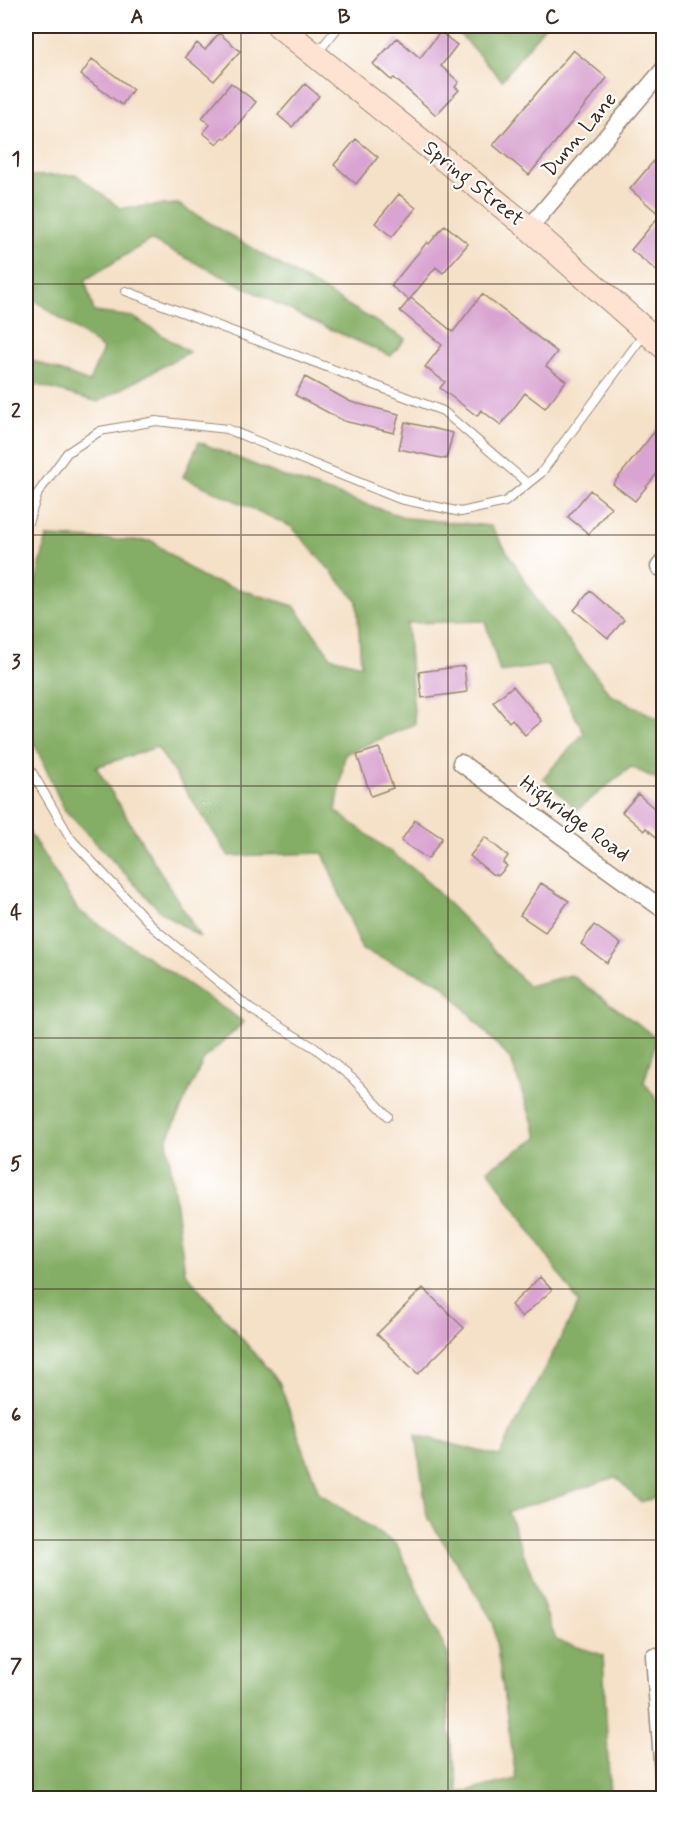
<svg xmlns="http://www.w3.org/2000/svg" width="689" height="1824" font-family="Mynerve,sans-serif">
	<style>
		.forest { fill: #84ae65; stroke: #606c42; stroke-width: 1.5 }
		.building { fill: #d9a4d1 }
		.lines { fill: none; stroke-linecap: round; stroke-linejoin: round }
		.lane-casing { stroke: #988673; stroke-width: 10 }
		.street-casing { stroke: #988673; stroke-width: 19 }
		.secondary-casing { stroke: #988673; stroke-width: 26 }
		.lane { stroke: #fff; stroke-width: 8 }
		.street { stroke: #fff; stroke-width: 16 }
		.secondary { stroke: #fee3d2; stroke-width: 24 }
		.grid { fill: none; stroke: #3b2a1e; stroke-width: 1.5; stroke-opacity: 0.55 }
		.labels { text-anchor: middle; stroke-width: 4.5; stroke-linejoin: round; paint-order: stroke }
		.street-label { font-size: 21px; fill: #3b2a1e; stroke: #fff }
		.neatline { fill: none; stroke: #3b2a1e; stroke-width: 2 }
		.grid-label { font-size: 20px; text-anchor: middle; font-weight: bold; fill: #3b2a1e }
	</style>
	<rect width="100%" height="100%" fill="#fff"/>
	<filter id="ink" filterUnits="userSpaceOnUse"><feTurbulence type="fractalNoise" baseFrequency=".0167" numOctaves="2"/><feDisplacementMap in="SourceGraphic" scale="12" xChannelSelector="R" yChannelSelector="G"/><feConvolveMatrix kernelMatrix="1 2 1 2 8 2 1 2 1" color-interpolation-filters="sRGB"/></filter>
	<filter id="wash" filterUnits="userSpaceOnUse"><feTurbulence type="fractalNoise" baseFrequency=".008" numOctaves="4" result="noise"/><feDisplacementMap in="SourceGraphic" scale="24" xChannelSelector="R" yChannelSelector="G"/><feGaussianBlur stdDeviation="1.35" result="paint"/><feColorMatrix in="noise" values="0 0 0 0 0 0 0 0 0 0 0 0 0 0 0 0 0 1.4 0 .05"/><feComposite in="paint" operator="in"/></filter>
	<g filter="url(#wash)">
		<rect width="100%" height="100%" fill="#f5e1c8"/>
		<path class="forest" d="M 460,26 L 545,26 L 502,80 L 456,30 Z
			M 77,175 L 120,208 L 178,204 L 405,339 L 391,356 L 310,320 L 150,240 L 85,280 L 94,312 L 133,317 L 189,352 L 98,402 L 26,382 L 26,358 L 89,382 L 103,349 L 36,301 L 26,290 L 26,176 Z
			M 199,442 L 279,475 L 407,518 L 491,526 L 540,605 L 611,695 L 663,721 L 663,782 L 631,767 L 577,810 L 543,778 L 584,733 L 548,665 L 500,672 L 485,621 L 407,623 L 415,724 L 345,754 L 336,811 L 420,874 L 528,986 L 571,975 L 657,1038 L 644,1082 L 663,1108 L 663,1496 L 640,1502 L 616,1477 L 508,1512 L 556,1640 L 603,1655 L 610,1798 L 26,1798 L 26,827 L 78,910 L 244,1022 L 204,1059 L 167,1140 L 185,1272 L 279,1382 L 319,1493 L 397,1545 L 448,1655 L 449,1729 L 459,1793 L 516,1779 L 493,1621 L 427,1516 L 416,1435 L 499,1456 L 579,1303 L 488,1169 L 538,1138 L 511,1060 L 441,983 L 362,950 L 323,853 L 229,856 L 157,747 L 96,767 L 200,937 L 161,912 L 64,809 L 31,736 L 26,701 L 26,621 L 47,537 L 152,541 L 203,578 L 294,606 L 331,657 L 361,665 L 357,601 L 292,527 L 183,477 Z"/>
		<g id="blocks">
			<path class="building" d="M 440,32 L 457,45 L 441,66 L 459,82 L 455,87 L 459,90 L 436,115 L 394,78 L 391,80 L 373,64 L 397,38 L 420,58 Z
				M 219,33 L 240,51 L 214,81 L 185,57 L 197,43 L 205,50 Z
				M 573,50 L 607,78 L 529,175 L 493,145 Z
				M 92,59 L 133,89 L 122,105 L 81,75 Z
				M 231,83 L 256,102 L 226,139 L 223,137 L 217,144 L 203,133 L 210,125 L 202,118 Z
				M 305,84 L 319,96 L 292,127 L 278,115 Z
				M 356,139 L 378,157 L 356,184 L 334,165 Z
				M 663,150 L 663,276 L 631,250 L 660,215 L 630,189 Z
				M 399,194 L 416,208 L 392,237 L 375,223 Z
				M 445,225 L 468,244 L 443,273 L 436,267 L 409,300 L 391,286 L 427,242 L 429,244 Z
				M 482,294 L 557,352 L 546,366 L 566,381 L 545,408 L 525,393 L 501,425 L 481,410 L 477,416 L 440,388 L 445,382 L 425,367 L 442,345 L 400,311 L 411,298 L 453,332 Z
				M 305,377 L 351,402 L 399,414 L 394,433 L 344,421 L 295,395 Z
				M 663,421 L 663,466 L 635,501 L 613,484 Z
				M 405,422 L 453,433 L 446,459 L 399,449 Z
				M 590,490 L 611,507 L 589,534 L 568,517 Z
				M 590,591 L 624,620 L 608,638 L 574,610 Z
				M 464,666 L 467,692 L 422,698 L 419,672 Z
				M 513,686 L 542,721 L 525,735 L 512,719 L 509,722 L 493,702 Z
				M 379,748 L 393,788 L 371,796 L 357,755 Z
				M 638,794 L 663,816 L 663,829 L 656,837 L 646,828 L 644,831 L 622,812 Z
				M 415,820 L 442,838 L 428,859 L 401,841 Z
				M 485,837 L 508,856 L 503,863 L 507,866 L 499,875 L 492,874 L 470,856 Z
				M 541,883 L 569,901 L 545,932 L 520,915 Z
				M 594,925 L 621,944 L 607,963 L 581,944 Z
				M 540,1277 L 552,1290 L 522,1317 L 511,1305 Z
				M 423,1288 L 464,1328 L 418,1374 L 377,1334 Z"/>
		</g>
	</g>
	<g filter="url(#ink)">
		<use href="#blocks" fill-opacity="0" stroke="#988673" stroke-width="1.5"/>
		<g class="lines">
			<g class="lane-casing">
				<path id="lane" d="M 316,55 L 339,26
					M 126,291 L 443,411 L 527,483
					M 26,529 L 38,493 L 67,453 L 100,431 L 156,421 L 227,429 L 400,499 L 461,512 L 505,502 L 541,473 L 645,333
					M 26,762 L 71,839 L 154,928 L 252,1010 L 315,1048 L 353,1079 L 388,1116"/>
			</g>
			<g class="street-casing">
				<path id="street" d="M 529,228 L 664,69
					M 659,567 L 664,561
					M 461,763 L 664,910
					M 654,1656 L 664,1786"/>
			</g>
			<g class="secondary-casing">
				<path id="secondary" d="M 279,26 L 529,228 L 664,347"/>
			</g>
			<use href="#lane" class="lane"/>
			<use href="#street" class="street"/>
			<use href="#secondary" class="secondary"/>
		</g>
	</g>
	<path class="grid" d="M 241,26 L 241,1798M 448,26 L 448,1798M 26,284 L 664,284M 26,535 L 664,535M 26,786 L 664,786M 26,1038 L 664,1038M 26,1289 L 664,1289M 26,1540 L 664,1540"/>
	<g class="labels">
		<g class="street-label">
			<text transform="translate(579 134) rotate(-50)" y="7">Dunn Lane</text>
			<text transform="translate(474 183) rotate(39)" y="7">Spring Street</text>
			<text transform="translate(575 818) rotate(36)" y="7">Highridge Road</text>
		</g>
	</g>
	<rect width="689" height="1824" fill="none" stroke="#fff" stroke-width="66"/>
	<rect x="33" y="33" width="623" height="1758" class="neatline"/>
	<g class="grid-label">
		<text x="137" y="23">A</text>
		<text x="344" y="23">B</text>
		<text x="552" y="23">C</text>
		<text x="16" y="165">1</text>
		<text x="16" y="417">2</text>
		<text x="16" y="668">3</text>
		<text x="16" y="919">4</text>
		<text x="16" y="1170">5</text>
		<text x="16" y="1421">6</text>
		<text x="16" y="1672">7</text>
	</g>
</svg>
